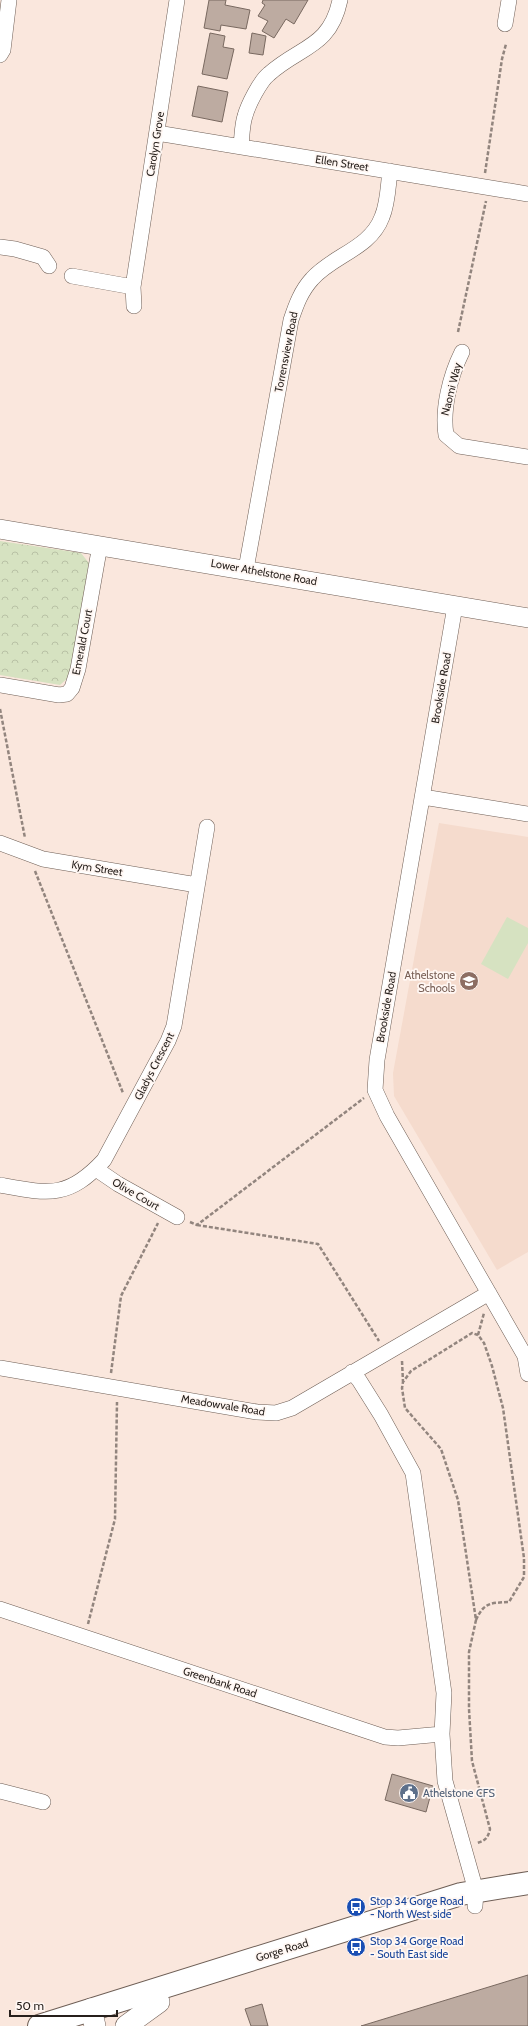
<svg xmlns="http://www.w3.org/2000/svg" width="528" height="2026" font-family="Cabin,sans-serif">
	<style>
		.built { fill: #f5dbcd }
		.grass { fill: #d6e2c1 }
		.park { fill: url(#park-crowns) }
		.building { fill: #bdaba1; stroke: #796960 }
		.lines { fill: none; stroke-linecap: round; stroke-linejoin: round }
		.minor-casing { stroke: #6e5e55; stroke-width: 16 }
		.tertiary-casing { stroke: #6e5e55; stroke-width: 20 }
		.secondary-casing { stroke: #6e5e55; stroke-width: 22 }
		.primary-casing { stroke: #6e5e55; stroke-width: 24 }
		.path { stroke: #92857e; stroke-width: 2.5; stroke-dasharray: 4 2; stroke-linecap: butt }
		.minor { stroke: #fff; stroke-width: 15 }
		.tertiary { stroke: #fff; stroke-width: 19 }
		.secondary { stroke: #fff; stroke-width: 21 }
		.primary { stroke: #fff; stroke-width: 22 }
		.labels { text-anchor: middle; stroke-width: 3.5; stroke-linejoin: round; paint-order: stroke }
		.street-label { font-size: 11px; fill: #261f1b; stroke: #fff7f3 }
		.education-label { font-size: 11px; fill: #785e54; stroke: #fff7f3; text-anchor: end }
		.service-label { font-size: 11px; fill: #4e5e75; stroke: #fff7f3; text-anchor: start }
		.transit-label { font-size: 11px; fill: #164399; stroke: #fff7f3; text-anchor: start }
	</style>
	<defs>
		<pattern id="park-crowns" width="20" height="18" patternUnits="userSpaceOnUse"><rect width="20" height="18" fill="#d6e2c1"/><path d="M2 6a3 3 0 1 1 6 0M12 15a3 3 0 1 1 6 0" fill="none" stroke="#b8c1a5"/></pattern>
	</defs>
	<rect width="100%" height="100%" fill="#fae7dd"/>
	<path class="built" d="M 439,823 L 528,837 L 528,1252 L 497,1270 L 394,1096 L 393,1073 Z"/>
	<path class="grass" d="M 507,917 L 528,928 L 528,943 L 508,979 L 481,964 Z"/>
	<path class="park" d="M 0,541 L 81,553 L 89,563 L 69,677 L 60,685 L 0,675 Z"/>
	<path class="building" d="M 209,0 L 226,0 L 225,5 L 250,10 L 246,29 L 221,25 L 220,31 L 204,28 Z
		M 263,0 L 308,0 L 294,24 L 286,19 L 274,38 L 262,31 L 268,21 L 258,16 L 265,5 L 262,3 Z
		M 210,33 L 225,36 L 223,47 L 234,49 L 227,79 L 202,74 Z
		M 252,33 L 266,36 L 263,55 L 249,53 Z
		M 198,86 L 228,92 L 222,122 L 192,116 Z
		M 392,1774 L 433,1786 L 426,1812 L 385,1800 Z
		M 528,1975 L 528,2026 L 361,2026 Z
		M 262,2004 L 268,2026 L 251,2026 L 245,2009 Z"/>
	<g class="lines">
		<g class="minor-casing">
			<path id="minor" d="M 505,24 L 509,0
				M 0,55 L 3,50 L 9,0
				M 157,133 L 528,194
				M 241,146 C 242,137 242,125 245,116 C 248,105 260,81 269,74 C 300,46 330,48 340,0
				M 0,247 L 15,249 L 43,257 L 49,266
				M 72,276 L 133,287
				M 134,306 L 133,287 L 177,0
				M 462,352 C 450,376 442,409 446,435 L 459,446 L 528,457
				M 246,569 L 291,320 C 296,305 301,291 312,279 C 333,255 370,249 382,217 C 388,203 388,186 390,171
				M 455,606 L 377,1060 L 375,1090 L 387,1116 L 525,1356 L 528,1374
				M 0,685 L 59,695 L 67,694 L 72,688 L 78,669 L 100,545
				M 423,797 L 528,814
				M 0,843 L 43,859 L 197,885
				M 96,1169 L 118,1184 L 177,1217
				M 0,1185 C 49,1194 68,1199 104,1160 L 168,1041 L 174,1026 L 207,827
				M 0,1368 L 257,1412 L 276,1413 L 292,1408 L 489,1293
				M 352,1372 L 359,1380 L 381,1415 L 413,1473 L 444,1693 L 442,1734 L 445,1781 L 476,1891 L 475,1906
				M 0,1609 L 385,1737 L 398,1738 L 442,1734
				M 0,1791 L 43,1802"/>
		</g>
		<g class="tertiary-casing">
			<path id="tertiary" d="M 0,529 L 528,618"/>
		</g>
		<g class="secondary-casing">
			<path id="secondary" d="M 91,2009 L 95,2026
				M 126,2026 L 159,2002"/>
		</g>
		<g class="primary-casing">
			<path id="primary" d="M 39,2026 L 461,1894 L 528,1883"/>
		</g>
		<path class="path" d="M 485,173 L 502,59 L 506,44
			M 458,332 L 486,201
			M 0,709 L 25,838
			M 35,871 L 123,1093
			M 190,1222 L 197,1225 L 364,1098
			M 197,1225 L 318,1244 L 379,1341
			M 478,1335 L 484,1313
			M 402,1361 L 403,1382
			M 111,1373 L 121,1296 L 158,1223
			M 476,1620 C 484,1602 491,1603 509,1602 L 524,1577 L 524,1558 L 503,1408 L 492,1366 L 484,1343 L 478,1335 L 472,1333 L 411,1371 L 403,1382 L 402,1388 L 405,1408 L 441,1449 L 458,1500 L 476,1620 L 469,1652 L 469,1709 L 472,1761 L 490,1829 C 488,1838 485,1841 477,1843
			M 88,1624 L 115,1519 L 117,1402"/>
		<use href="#minor" class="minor"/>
		<use href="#tertiary" class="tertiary"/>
		<use href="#secondary" class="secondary"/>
		<use href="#primary" class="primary"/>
	</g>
	<defs>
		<g id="school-disc" transform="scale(1)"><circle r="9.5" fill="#8d6e63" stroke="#fff7f3"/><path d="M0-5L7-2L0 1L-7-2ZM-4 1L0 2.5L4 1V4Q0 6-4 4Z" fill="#fff"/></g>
		<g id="civic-disc" transform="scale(1)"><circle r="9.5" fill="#5c6f8a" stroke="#fff7f3"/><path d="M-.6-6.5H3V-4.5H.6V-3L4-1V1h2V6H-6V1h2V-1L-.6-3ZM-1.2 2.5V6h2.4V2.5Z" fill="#fff"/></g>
		<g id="bus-disc" transform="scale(1)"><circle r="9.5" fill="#1a4fb4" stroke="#fff7f3"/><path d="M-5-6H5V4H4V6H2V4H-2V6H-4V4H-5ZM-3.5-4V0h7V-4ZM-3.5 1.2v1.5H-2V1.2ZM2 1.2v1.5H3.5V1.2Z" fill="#fff"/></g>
	</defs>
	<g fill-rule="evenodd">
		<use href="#school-disc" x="469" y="981"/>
		<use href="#civic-disc" x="409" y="1793"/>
		<use href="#bus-disc" x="356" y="1907"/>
		<use href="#bus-disc" x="356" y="1947"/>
	</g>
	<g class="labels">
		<g class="street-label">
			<text transform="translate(155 144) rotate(-81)" y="4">Carolyn Grove</text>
			<text transform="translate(342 163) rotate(9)" y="4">Ellen Street</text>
			<text transform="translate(286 352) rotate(-79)" y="4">Torrensview Road</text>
			<text transform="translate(451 389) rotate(-76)" y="4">Naomi Way</text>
			<text transform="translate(264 572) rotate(10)" y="4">Lower Athelstone Road</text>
			<text transform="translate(82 642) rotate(-79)" y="4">Emerald Court</text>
			<text transform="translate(441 688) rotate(-80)" y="4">Brookside Road</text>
			<text transform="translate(97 868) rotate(9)" y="4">Kym Street</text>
			<text transform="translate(386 1007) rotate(-80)" y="4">Brookside Road</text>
			<text transform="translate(154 1066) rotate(-63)" y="4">Gladys Crescent</text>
			<text transform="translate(136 1194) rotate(30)" y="4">Olive Court</text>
			<text transform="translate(223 1405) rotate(9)" y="4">Meadowvale Road</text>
			<text transform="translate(220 1682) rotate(18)" y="4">Greenbank Road</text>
			<text transform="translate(282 1950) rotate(-17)" y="4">Gorge Road</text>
		</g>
		<g class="education-label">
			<text x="455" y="979">Athelstone<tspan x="455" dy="13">Schools</tspan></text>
		</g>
		<g class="service-label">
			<text x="423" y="1797">Athelstone CFS</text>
		</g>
		<g class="transit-label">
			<text x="370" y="1905">Stop 34 Gorge Road<tspan x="370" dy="13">- North West side</tspan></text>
			<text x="370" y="1945">Stop 34 Gorge Road<tspan x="370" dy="13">- South East side</tspan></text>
		</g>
	</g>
	<path d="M10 2010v6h107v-6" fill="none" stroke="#261f1b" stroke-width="2"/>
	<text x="16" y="2010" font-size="12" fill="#261f1b" stroke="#fff7f3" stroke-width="3" paint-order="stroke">50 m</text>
</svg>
